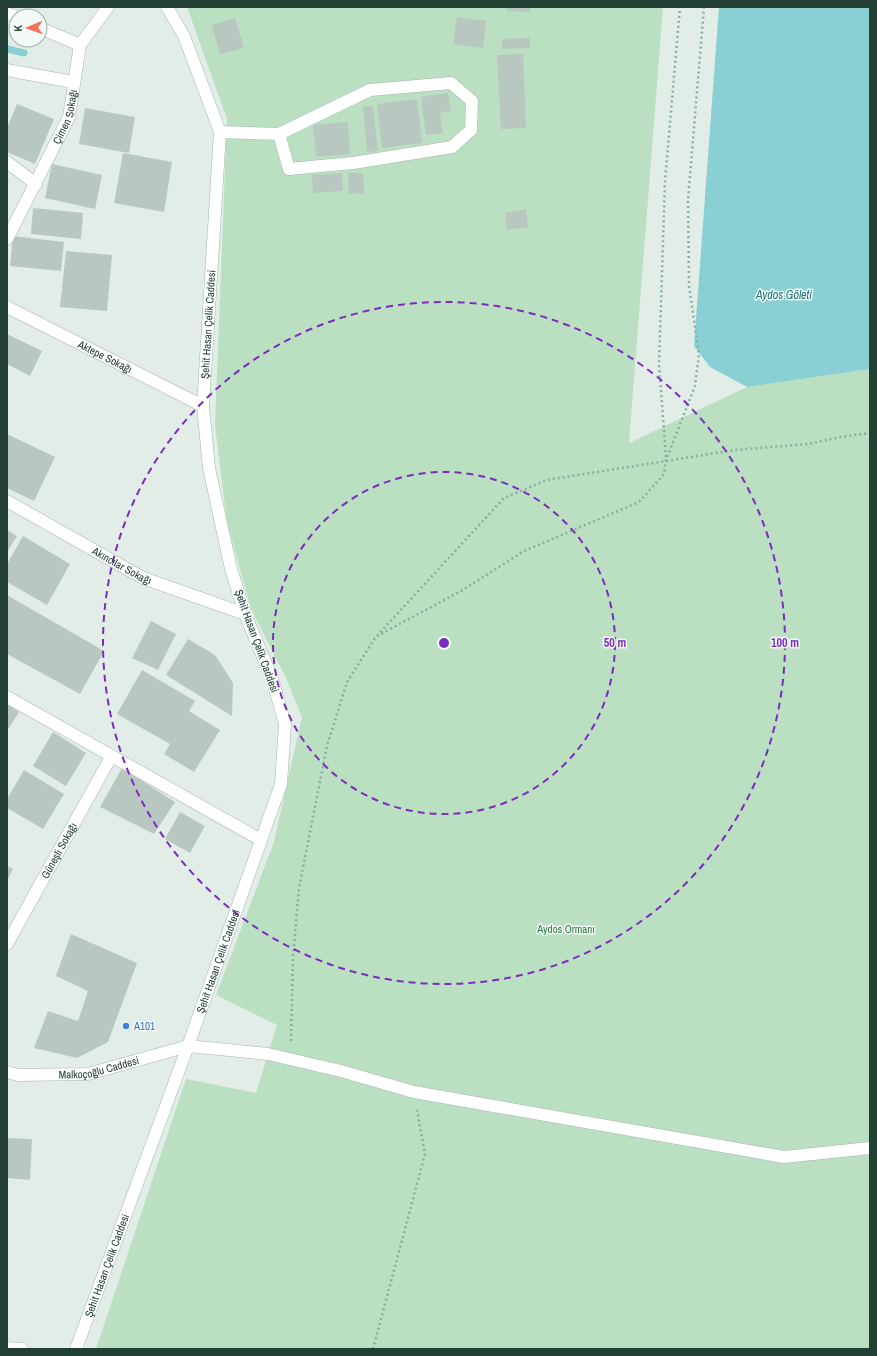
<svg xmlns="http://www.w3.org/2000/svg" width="877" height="1356" font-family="'Archivo Narrow',sans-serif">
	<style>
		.green { fill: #bbdfc1 }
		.water { fill: #89cfd4 }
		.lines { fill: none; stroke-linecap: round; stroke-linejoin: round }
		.stream { stroke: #89cfd4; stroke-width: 7 }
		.building { fill: #b8c8c0 }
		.lane-casing { stroke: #a5b5ae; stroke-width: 13 }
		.street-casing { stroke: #a5b5ae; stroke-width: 13 }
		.secondary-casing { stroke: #a0b9ae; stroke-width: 13 }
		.path { stroke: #82b29e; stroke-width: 2.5; stroke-dasharray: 2 3; stroke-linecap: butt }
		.lane { stroke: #fff; stroke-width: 12 }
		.street { stroke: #fff; stroke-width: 12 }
		.secondary { stroke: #fff; stroke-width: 12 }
		.ring { fill: none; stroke: #7b2cbf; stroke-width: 2; stroke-dasharray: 7 5 }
		.shop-dot { fill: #3f7fe0; stroke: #f3f9f6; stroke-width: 1.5 }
		.labels { text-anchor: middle; stroke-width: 3; stroke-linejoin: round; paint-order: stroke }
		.street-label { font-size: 11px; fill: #223f34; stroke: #f3f9f6 }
		.park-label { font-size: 11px; fill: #2a7741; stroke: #f3f9f6 }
		.shop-label { font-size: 11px; fill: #366cbe; stroke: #f3f9f6; text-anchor: start }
		.water-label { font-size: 12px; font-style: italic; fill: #19767d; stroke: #f3f9f6 }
		.centre { fill: #7b2cbf; stroke: #f3f9f6; stroke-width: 2 }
		.ring-label { font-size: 12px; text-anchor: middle; font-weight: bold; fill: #7b2cbf; stroke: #f3f9f6; stroke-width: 3; stroke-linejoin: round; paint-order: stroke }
	</style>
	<rect width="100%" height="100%" fill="#e2ede7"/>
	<path class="green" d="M 187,7 L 663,7 L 629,443 L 747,387 L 870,369 L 870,1349 L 96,1349 L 186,1079 L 256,1093 L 277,1025 L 216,995 L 274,842 L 302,717 L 286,678 L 251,609 L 227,522 L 215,425 L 227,119 Z"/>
	<path class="water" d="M 719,7 L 870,7 L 870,369 L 747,387 L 710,367 L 694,346 Z"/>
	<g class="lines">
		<path class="stream" d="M 7,49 L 24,53"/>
	</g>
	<path class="building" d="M 507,7 L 530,7 L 530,12 L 507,11 Z
		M 457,17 L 486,21 L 483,48 L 453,44 Z
		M 235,18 L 244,48 L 220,54 L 212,25 Z
		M 530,38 L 530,48 L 502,49 L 502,39 Z
		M 523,54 L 526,128 L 501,129 L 497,55 Z
		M 448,93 L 451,111 L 440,113 L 443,133 L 426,135 L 421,97 Z
		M 417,99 L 422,143 L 382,148 L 377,104 Z
		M 17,104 L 54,119 L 35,164 L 7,152 L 7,128 Z
		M 373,106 L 378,151 L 367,152 L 363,107 Z
		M 85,108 L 135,117 L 129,153 L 79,144 Z
		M 348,122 L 350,154 L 316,157 L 313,125 Z
		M 123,153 L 172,162 L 164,212 L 114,203 Z
		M 52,164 L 102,175 L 95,209 L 45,198 Z
		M 342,173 L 343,191 L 313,193 L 312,175 Z
		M 348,173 L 363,173 L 364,193 L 349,194 Z
		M 33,208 L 83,213 L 81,239 L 31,234 Z
		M 526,209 L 528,227 L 507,230 L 505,213 Z
		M 13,236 L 64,242 L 61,271 L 10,266 Z
		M 66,251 L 112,255 L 107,311 L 60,307 Z
		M 7,334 L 42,351 L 30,376 L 7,364 Z
		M 7,434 L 55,457 L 34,501 L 7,488 Z
		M 7,530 L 17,536 L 7,552 Z
		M 23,536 L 70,564 L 47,605 L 7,582 L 7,564 Z
		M 7,595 L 104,651 L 80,694 L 7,654 Z
		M 151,621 L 176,634 L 158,670 L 132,658 Z
		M 188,639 L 215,655 L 233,683 L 232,716 L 166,675 Z
		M 142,670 L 195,701 L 189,711 L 220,730 L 194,772 L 164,754 L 170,744 L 117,714 Z
		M 7,704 L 19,712 L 7,731 Z
		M 53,732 L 86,753 L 66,786 L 33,766 Z
		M 122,768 L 175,802 L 154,834 L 100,807 Z
		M 24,770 L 64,794 L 43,829 L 7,808 L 7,799 Z
		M 180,812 L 205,826 L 190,853 L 165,839 Z
		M 7,866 L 13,869 L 7,881 Z
		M 71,934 L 137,963 L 108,1042 L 77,1058 L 34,1048 L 48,1011 L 78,1021 L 88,991 L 56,976 Z
		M 7,1138 L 32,1139 L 30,1180 L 7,1178 Z"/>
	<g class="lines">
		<g class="lane-casing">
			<path id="lane" d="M 279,134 L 370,90 L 451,83 L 472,101 L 471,130 L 452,147 L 353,163 L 289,169
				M 188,1046 L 268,1054 L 341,1071 L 414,1092 L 784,1157 L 870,1148"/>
		</g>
		<g class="street-casing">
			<g id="street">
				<path d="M 7,13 L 16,17"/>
				<path d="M 40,28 L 80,45"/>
				<path d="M 7,70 L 73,82"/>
				<path d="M 220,132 L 279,134 L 289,169"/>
				<path d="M 7,162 L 36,184"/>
				<path id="s1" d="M 7,239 L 69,117 L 80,45 L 108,7"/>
				<path id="s2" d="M 7,307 L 203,406"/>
				<path id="s3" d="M 7,501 L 143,578 L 245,614"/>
				<path d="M 7,697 L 261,840"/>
				<path id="s4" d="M 7,944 L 111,757"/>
				<path id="s5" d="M 7,1072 L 18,1075 L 88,1074 L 188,1046"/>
				<path d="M 7,1348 L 22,1349"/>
			</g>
		</g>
		<g class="secondary-casing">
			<g id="secondary">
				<path id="s6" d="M 76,1349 L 188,1046 L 281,784 L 285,724 L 272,678 L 245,614 L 231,569 L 209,468 L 203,406 L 220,132 L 184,36 L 167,7"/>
			</g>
		</g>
		<path class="path" d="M 666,457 L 659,364 L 665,181 L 680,7
			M 377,636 L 461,591 L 524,551 L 639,502 L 664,474 L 666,460 L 695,386 L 699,354 L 689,286 L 688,200 L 704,7
			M 291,1041 L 293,957 L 299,888 L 327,746 L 347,682 L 375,638 L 504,498 L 547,480 L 735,450 L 809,444 L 840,437 L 870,433
			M 373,1349 L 425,1154 L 417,1110"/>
		<use href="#lane" class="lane"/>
		<use href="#street" class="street"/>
		<use href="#secondary" class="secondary"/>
	</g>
	<g class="ring">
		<circle cx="444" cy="643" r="171"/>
		<circle cx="444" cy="643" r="341"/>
	</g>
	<circle class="shop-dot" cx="126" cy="1026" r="4"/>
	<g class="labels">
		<g class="street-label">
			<text dy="4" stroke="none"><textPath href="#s1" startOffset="136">Çimen Sokağı</textPath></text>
			<text dy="4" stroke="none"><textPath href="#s6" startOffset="1073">Şehit Hasan Çelik Caddesi</textPath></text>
			<text dy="4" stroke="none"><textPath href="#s2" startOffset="110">Aktepe Sokağı</textPath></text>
			<text dy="4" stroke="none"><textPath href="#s3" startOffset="132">Akıncılar Sokağı</textPath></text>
			<text transform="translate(257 641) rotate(70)" y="4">Şehit Hasan Çelik Caddesi</text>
			<text dy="4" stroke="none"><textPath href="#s4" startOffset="107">Güneşli Sokağı</textPath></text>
			<text dy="4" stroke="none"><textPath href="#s6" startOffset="413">Şehit Hasan Çelik Caddesi</textPath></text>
			<text dy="4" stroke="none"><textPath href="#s5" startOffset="93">Malkoçoğlu Caddesi</textPath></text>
			<text dy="4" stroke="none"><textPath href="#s6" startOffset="89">Şehit Hasan Çelik Caddesi</textPath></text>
		</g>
		<g class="park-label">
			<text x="566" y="933">Aydos Ormanı</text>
		</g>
		<g class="shop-label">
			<text x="134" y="1030">A101</text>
		</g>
		<g class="water-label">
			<text x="784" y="299">Aydos Göleti</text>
		</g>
	</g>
	<circle cx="444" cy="643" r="6" class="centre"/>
	<g class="ring-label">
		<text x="615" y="647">50 m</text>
		<text x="785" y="647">100 m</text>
	</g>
	<rect width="877" height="1356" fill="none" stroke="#223f34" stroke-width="16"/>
	<g transform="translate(28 28) rotate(268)"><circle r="19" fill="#f3f9f6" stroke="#9fafa8"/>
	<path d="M0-3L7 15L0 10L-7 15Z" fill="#f66f57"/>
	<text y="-6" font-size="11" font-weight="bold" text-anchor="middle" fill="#223f34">K</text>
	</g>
</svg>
